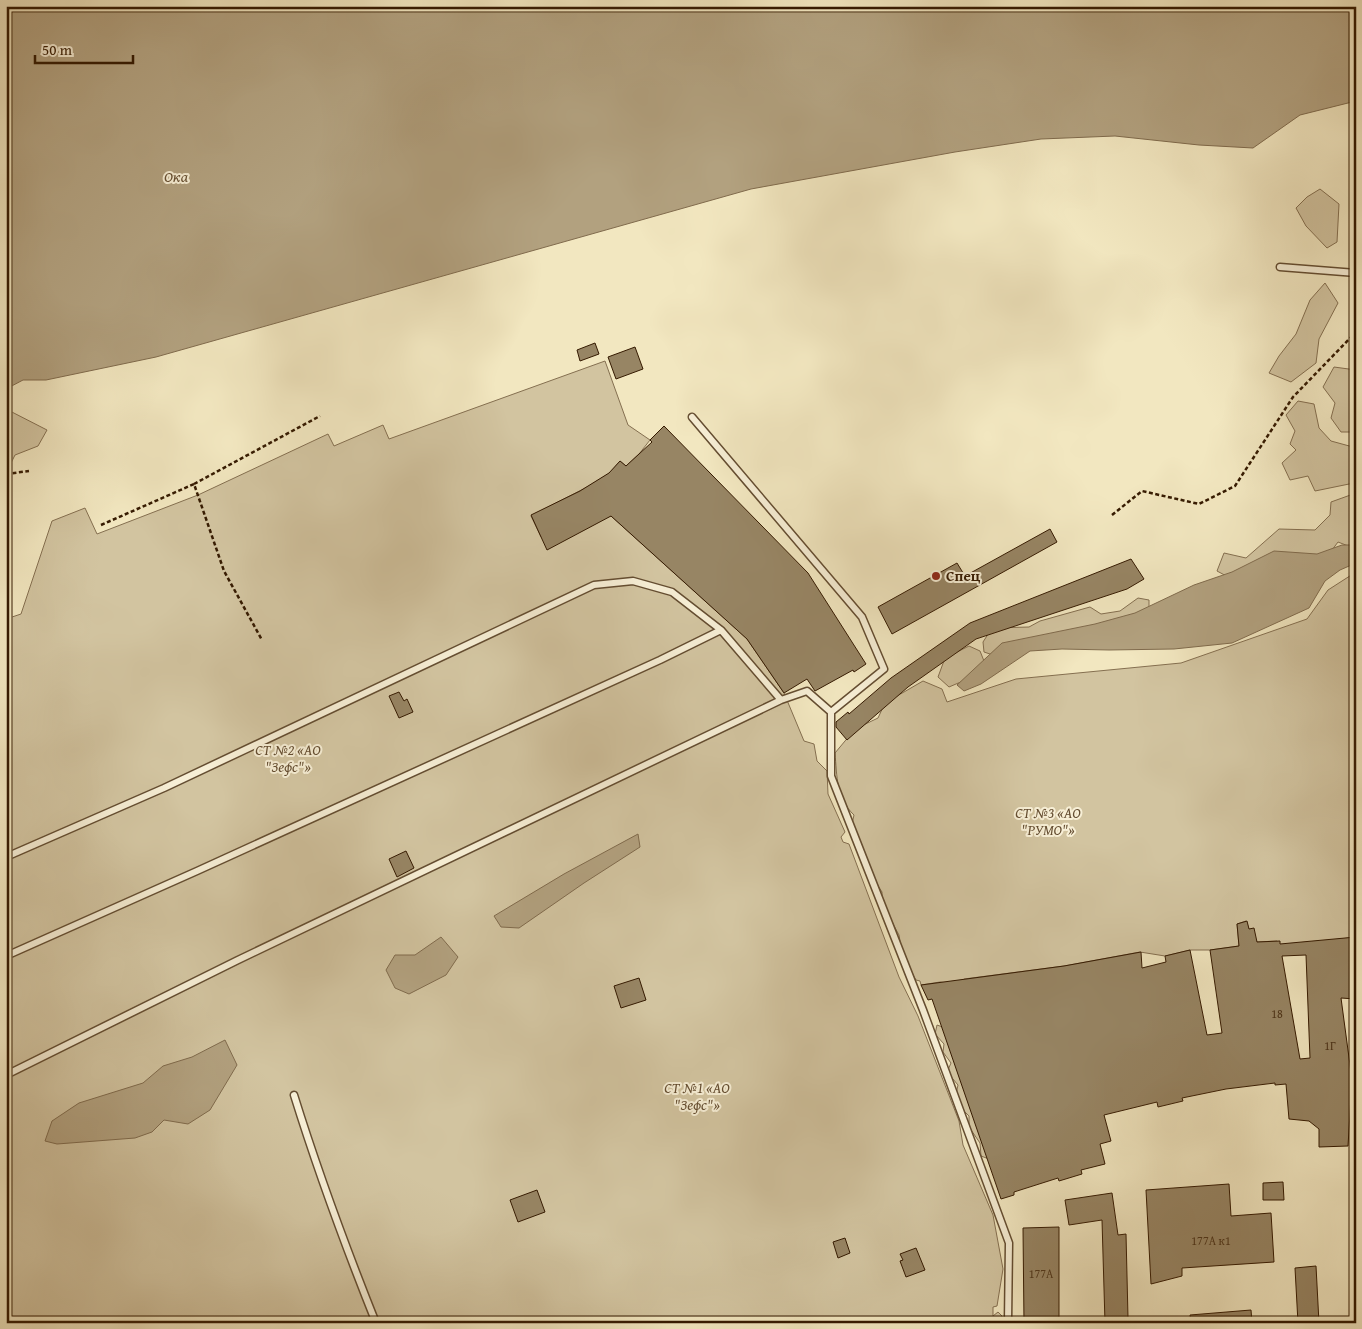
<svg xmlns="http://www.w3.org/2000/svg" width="1362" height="1329" font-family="'Gentium Book Plus',serif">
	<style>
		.green { fill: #d2c4a0; stroke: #846f50 }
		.water { fill: #b2a17f; stroke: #806b4d }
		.building { fill: #978564; stroke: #351a01; fill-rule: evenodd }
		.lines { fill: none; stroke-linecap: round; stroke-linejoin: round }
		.service-casing { stroke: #644d31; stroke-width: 9 }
		.path { stroke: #351a01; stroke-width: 2.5; stroke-dasharray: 4 2.5; stroke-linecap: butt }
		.service { stroke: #f7efd6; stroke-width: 6 }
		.poi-dot { fill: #8f2418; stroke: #f7efd6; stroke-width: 2 }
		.labels { text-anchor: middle; stroke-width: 4; stroke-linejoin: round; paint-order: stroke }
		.number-label { font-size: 12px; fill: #4e351a }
		.poi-label { font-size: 15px; font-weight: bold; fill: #351a01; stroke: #f7efd6; text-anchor: start }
		.park-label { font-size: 15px; font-style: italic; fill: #644d31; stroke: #f7efd6 }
		.water-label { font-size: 16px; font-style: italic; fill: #675033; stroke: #f7efd6 }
	</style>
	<rect width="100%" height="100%" fill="#f2e7c0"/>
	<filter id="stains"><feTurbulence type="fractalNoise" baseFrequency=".004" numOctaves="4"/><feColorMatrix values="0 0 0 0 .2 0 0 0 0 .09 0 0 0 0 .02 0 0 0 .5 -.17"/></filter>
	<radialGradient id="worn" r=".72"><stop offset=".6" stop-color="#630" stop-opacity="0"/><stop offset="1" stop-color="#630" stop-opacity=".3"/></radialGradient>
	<path class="green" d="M 1320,189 L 1339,204 L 1337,242 L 1327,248 L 1306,226 L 1296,208 L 1307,197 Z
		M 1325,283 L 1338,303 L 1319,339 L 1316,363 L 1291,382 L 1269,373 L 1279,356 L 1296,334 L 1310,300 Z
		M 605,361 L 628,425 L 650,440 L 639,454 L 626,466 L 620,461 L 610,473 L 589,486 L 531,516 L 541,537 L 611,516 L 747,639 L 784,693 L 804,741 L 814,744 L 817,761 L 827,771 L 828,794 L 845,832 L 841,837 L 843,842 L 849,844 L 899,977 L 918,1016 L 959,1121 L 963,1145 L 993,1215 L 1003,1269 L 997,1306 L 993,1307 L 993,1316 L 998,1312 L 1002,1316 L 1001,1323 L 6,1323 L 6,619 L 21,614 L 52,521 L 85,508 L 97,534 L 198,495 L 328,434 L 334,446 L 383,425 L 389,439 Z
		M 1334,367 L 1356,370 L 1356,435 L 1354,432 L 1341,432 L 1331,418 L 1335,403 L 1323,387 Z
		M 1298,401 L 1314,404 L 1319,428 L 1331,441 L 1353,447 L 1356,457 L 1356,482 L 1354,483 L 1315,491 L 1308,476 L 1290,480 L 1282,463 L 1296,450 L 1290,444 L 1295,431 L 1286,415 Z
		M 6,409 L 47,430 L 38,446 L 15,455 L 6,473 Z
		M 1356,493 L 1356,549 L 1338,542 L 1326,558 L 1232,579 L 1217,571 L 1224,553 L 1246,558 L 1279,529 L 1315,530 L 1330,515 L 1331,502 Z
		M 1356,572 L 1356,937 L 1279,947 L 1277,941 L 1257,942 L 1249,929 L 1246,921 L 1237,924 L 1239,946 L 1210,950 L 1190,950 L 1165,956 L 1140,952 L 1064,966 L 964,979 L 961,984 L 940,982 L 921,985 L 920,981 L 916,980 L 903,959 L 899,935 L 882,904 L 882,892 L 871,875 L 852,824 L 854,815 C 836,798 837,776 835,753 L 855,729 L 878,718 L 885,703 L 923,681 L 942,689 L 947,702 L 1016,679 L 1181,663 L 1307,619 L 1328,590 Z
		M 1138,598 L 1149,600 L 1149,612 L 999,657 L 984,652 L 983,642 L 992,628 L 1029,627 L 1040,621 L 1090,607 L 1101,614 L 1120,611 Z
		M 969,646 L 980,651 L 984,661 L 970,678 L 949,687 L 938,677 L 945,658 Z
		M 937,1025 L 951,1030 L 989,1159 L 981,1156 L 980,1143 L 969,1127 L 969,1116 L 963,1110 L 956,1094 L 958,1085 L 947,1072 L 951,1063 L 943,1052 L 944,1044 L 935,1034 Z"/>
	<path class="water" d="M 6,6 L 1356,6 L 1356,101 L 1300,115 L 1253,148 L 1199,145 L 1115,136 L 1041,139 L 955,152 L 751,189 L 156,357 L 46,380 L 23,380 L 6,389 Z
		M 1342,545 L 1356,545 L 1356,563 L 1340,570 L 1325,581 L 1309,608 L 1232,643 L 1174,649 L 1109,650 L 1062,649 L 1030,651 L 981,684 L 964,691 L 957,685 L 1002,643 L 1095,624 L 1135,613 L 1194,585 L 1232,572 L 1274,551 L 1317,554 Z
		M 638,834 L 640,847 L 584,883 L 519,928 L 501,927 L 494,916 L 564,874 Z
		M 441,937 L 458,957 L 446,975 L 409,994 L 395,988 L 386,970 L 395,955 L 415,955 Z
		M 225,1040 L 237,1065 L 210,1110 L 188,1124 L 164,1120 L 152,1132 L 135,1138 L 57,1144 L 45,1141 L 52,1121 L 79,1103 L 143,1083 L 163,1066 L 192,1057 Z"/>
	<path class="building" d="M 595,343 L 599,354 L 580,361 L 577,350 Z
		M 635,347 L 643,369 L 616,379 L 608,357 Z
		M 664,426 L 808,573 L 866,664 L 854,672 L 853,670 L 815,691 L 807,679 L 784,693 L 747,639 L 611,516 L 547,550 L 531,515 L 580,491 L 609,473 L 620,461 L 626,466 L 652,442 L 650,440 Z
		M 1050,529 L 1057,542 L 892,634 L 878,607 L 957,563 L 965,576 Z
		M 1131,559 L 1144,579 L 1127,589 L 976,639 L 908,687 L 847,740 L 836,727 L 836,722 L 848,712 L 849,714 L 891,678 L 970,623 Z
		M 399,692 L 404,701 L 407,699 L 413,712 L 399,718 L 389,696 Z
		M 406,851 L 414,868 L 397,877 L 389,859 Z
		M 1247,921 L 1249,929 L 1254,928 L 1257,942 L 1280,941 L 1280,944 L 1356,937 L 1356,999 L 1341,998 L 1352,1080 L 1348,1146 L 1319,1147 L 1319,1129 L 1309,1121 L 1289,1119 L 1286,1084 L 1275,1085 L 1275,1083 L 1226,1089 L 1182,1098 L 1183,1101 L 1158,1107 L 1157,1102 L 1104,1115 L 1111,1141 L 1100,1144 L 1105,1164 L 1081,1170 L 1082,1174 L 1059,1181 L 1058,1178 L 1014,1192 L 1014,1195 L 1001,1199 L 932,999 L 928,1000 L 921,985 L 1064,966 L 1141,952 L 1142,968 L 1166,962 L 1165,956 L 1190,950 L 1207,1035 L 1222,1033 L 1210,950 L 1239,946 L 1237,924 ZM 1306,955 L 1310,1058 L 1300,1059 L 1282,956 Z
		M 639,978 L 646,1000 L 621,1008 L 614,986 Z
		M 1283,1182 L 1284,1200 L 1263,1200 L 1263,1183 Z
		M 1229,1184 L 1231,1216 L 1271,1213 L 1274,1262 L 1182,1268 L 1182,1276 L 1151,1284 L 1146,1190 Z
		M 537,1190 L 545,1212 L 518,1222 L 510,1200 Z
		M 1112,1193 L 1118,1235 L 1126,1234 L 1128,1318 L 1124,1318 L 1124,1323 L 1105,1323 L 1102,1220 L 1069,1225 L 1065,1200 Z
		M 1059,1227 L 1059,1323 L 1024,1323 L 1023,1228 Z
		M 845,1238 L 850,1253 L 838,1258 L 833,1242 Z
		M 916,1248 L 925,1270 L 906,1277 L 900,1261 L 903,1260 L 900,1254 Z
		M 1316,1266 L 1319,1323 L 1298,1323 L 1295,1268 Z
		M 1251,1310 L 1252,1323 L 1191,1323 L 1190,1315 Z"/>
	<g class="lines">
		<g class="service-casing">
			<path id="service" d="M 1280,267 L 1356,273
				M 692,417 L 862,617 L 884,669 L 831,712 L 831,776 L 923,1010 L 1009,1243 L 1008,1323
				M 6,857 L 164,788 L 594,585 L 633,581 L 672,592 L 721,630
				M 6,956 L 197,871 L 660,660 L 721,630 L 781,700
				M 6,1075 L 238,960 L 781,700 L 807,691 L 831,712
				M 294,1095 C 318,1172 346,1248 376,1323"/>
		</g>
		<path class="path" d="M 6,474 L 29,471
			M 194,484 L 320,416
			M 1112,515 L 1142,491 L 1199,504 L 1235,486 L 1293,397 L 1356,332
			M 101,525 L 194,484 L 224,571 L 262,640"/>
		<use href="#service" class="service"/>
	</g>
	<circle class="poi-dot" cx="936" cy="576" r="5"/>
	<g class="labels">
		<g class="number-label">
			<text x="1277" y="1018">18</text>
			<text x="1330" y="1050">1Г</text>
			<text x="1211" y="1245">177А к1</text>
			<text x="1041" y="1278">177А</text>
		</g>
		<g class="poi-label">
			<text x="946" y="581">Спец</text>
		</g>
		<g class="park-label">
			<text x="288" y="755">СТ №2 «АО<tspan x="288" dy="17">"Зефс"»</tspan></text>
			<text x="1048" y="818">СТ №3 «АО<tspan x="1048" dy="17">"РУМО"»</tspan></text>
			<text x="697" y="1093">СТ №1 «АО<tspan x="697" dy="17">"Зефс"»</tspan></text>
		</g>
		<g class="water-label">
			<text x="176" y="182">Ока</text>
		</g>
	</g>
	<rect width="1362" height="1329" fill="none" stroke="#f2e7c0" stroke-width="25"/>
	<rect x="8" y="8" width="1347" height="1314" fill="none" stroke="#351a01" stroke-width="2.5"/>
	<rect x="12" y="12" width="1337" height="1304" fill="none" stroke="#351a01"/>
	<path d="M35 55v8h98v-8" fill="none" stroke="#351a01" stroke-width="2.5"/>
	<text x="42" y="55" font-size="15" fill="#351a01" stroke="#f7efd6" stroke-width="4" paint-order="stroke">50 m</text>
	<rect width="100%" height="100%" filter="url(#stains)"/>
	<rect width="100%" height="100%" fill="url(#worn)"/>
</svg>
